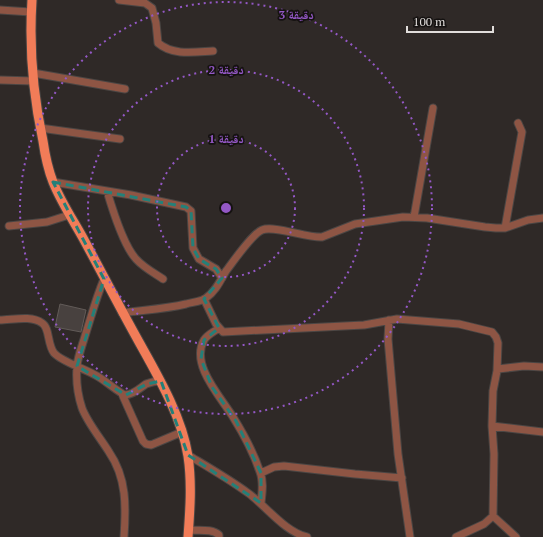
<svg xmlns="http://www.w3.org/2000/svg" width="543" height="537" font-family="'PT Serif','Noto Naskh Arabic',serif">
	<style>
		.building { fill: #48413f; stroke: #625b58 }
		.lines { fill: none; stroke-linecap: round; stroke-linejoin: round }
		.minor-casing { stroke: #4b4644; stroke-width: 9 }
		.major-casing { stroke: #4b4644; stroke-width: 11 }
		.minor { stroke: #8e5544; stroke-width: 7 }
		.major { stroke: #f17c58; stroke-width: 9 }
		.marked { fill: none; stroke: #248079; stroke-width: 3; stroke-dasharray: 8 5; stroke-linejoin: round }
		.ring { fill: none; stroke: #9458c6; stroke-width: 2; stroke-dasharray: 2 4 }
		.centre { fill: #9458c6; stroke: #151211; stroke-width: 2 }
		.ring-label { font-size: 12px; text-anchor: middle; font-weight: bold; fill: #9458c6; stroke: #151211; stroke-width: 3.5; stroke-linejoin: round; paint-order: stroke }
	</style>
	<rect width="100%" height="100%" fill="#2f2927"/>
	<path class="building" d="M 60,304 L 86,310 L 81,332 L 55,327 Z"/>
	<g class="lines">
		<g class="minor-casing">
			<path id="minor" d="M 119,0 L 145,3 L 152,8 L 156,23 L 158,43 C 173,56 195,52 213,51
				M 0,10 L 31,12
				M 33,73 L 125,89
				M 0,80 L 33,81
				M 40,128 L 120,139
				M 53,182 L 131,195 L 186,207 L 191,211 L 193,248 L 199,259 L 216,269 L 222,278
				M 107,191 C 112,208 124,246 136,259 C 143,267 154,273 163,279
				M 414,217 L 433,108
				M 9,226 L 47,222 L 69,215
				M 505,228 L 522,132 L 518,123
				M 104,279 C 96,298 91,317 85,336 C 82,346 78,356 77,366 C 76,379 78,396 82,408 C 87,422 101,439 109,452 C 127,478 126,507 124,537
				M 204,299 L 216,324 L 223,332 L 364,325 L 397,319 L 459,324 L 492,332 L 496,337 L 498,343 L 497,371 L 493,391 L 492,426 L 494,454 L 493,516 L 484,524 L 456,537
				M 122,313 C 144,310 165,309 186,304 C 192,302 201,302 206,298 C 216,291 220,281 226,271 C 233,262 252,234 262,230 C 274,225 307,238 322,237 L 355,224 L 403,217 L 427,218 L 485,227 L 496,228 L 505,228 L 528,220 L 543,218
				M 0,320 C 12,320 31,315 42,323 C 50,328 47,344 54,353 C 62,362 86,369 97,376 C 103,379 121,394 125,395 C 133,395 140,388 146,384 C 151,382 156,381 161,381
				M 389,320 L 388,339 L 398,454 L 410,537
				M 219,328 C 214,332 208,334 204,340 C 190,365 221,397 233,417 C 243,433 254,454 260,472 C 264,482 262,493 261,503
				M 498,369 L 524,366 L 543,367
				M 122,394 L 143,441 L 146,444 L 151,445 L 182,432
				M 492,426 L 543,432
				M 188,455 C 208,467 229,479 248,493 C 266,506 285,532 307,537
				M 261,473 L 274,467 L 284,466 L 355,474 L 402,478
				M 493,516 L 516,537
				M 188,530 C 198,531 212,528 219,535 L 219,537"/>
		</g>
		<g class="major-casing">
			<path id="major" d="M 32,0 C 29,47 33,95 43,141 C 45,155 48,169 53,182 C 61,202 73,220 83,238 C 102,273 120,308 139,342 C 158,376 182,417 188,456 C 192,483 190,510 188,537"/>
		</g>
		<use href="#minor" class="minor"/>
		<use href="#major" class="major"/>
	</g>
	<path class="marked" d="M 53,182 L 186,207 L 191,211 L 193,248 L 199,259 L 216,269 L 222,278 L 204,299 L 219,328 L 204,340 L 201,359 L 212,387 L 236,421 L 261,473 L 261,503 L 188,455 L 161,381 L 147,384 L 126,395 L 77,366 L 104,279 Z"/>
	<g class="ring">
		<circle cx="226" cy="208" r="69"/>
		<circle cx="226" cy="208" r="138"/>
		<circle cx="226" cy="208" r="206"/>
	</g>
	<circle cx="226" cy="208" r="6" class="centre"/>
	<g class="ring-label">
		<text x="296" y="19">3 دقيقة</text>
		<text x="226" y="74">2 دقيقة</text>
		<text x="226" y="143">1 دقيقة</text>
	</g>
	<path d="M407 26v6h86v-6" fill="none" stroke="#e1dddb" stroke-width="2"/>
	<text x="413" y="26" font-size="12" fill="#e1dddb" stroke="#151211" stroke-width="3" paint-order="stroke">100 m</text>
</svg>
